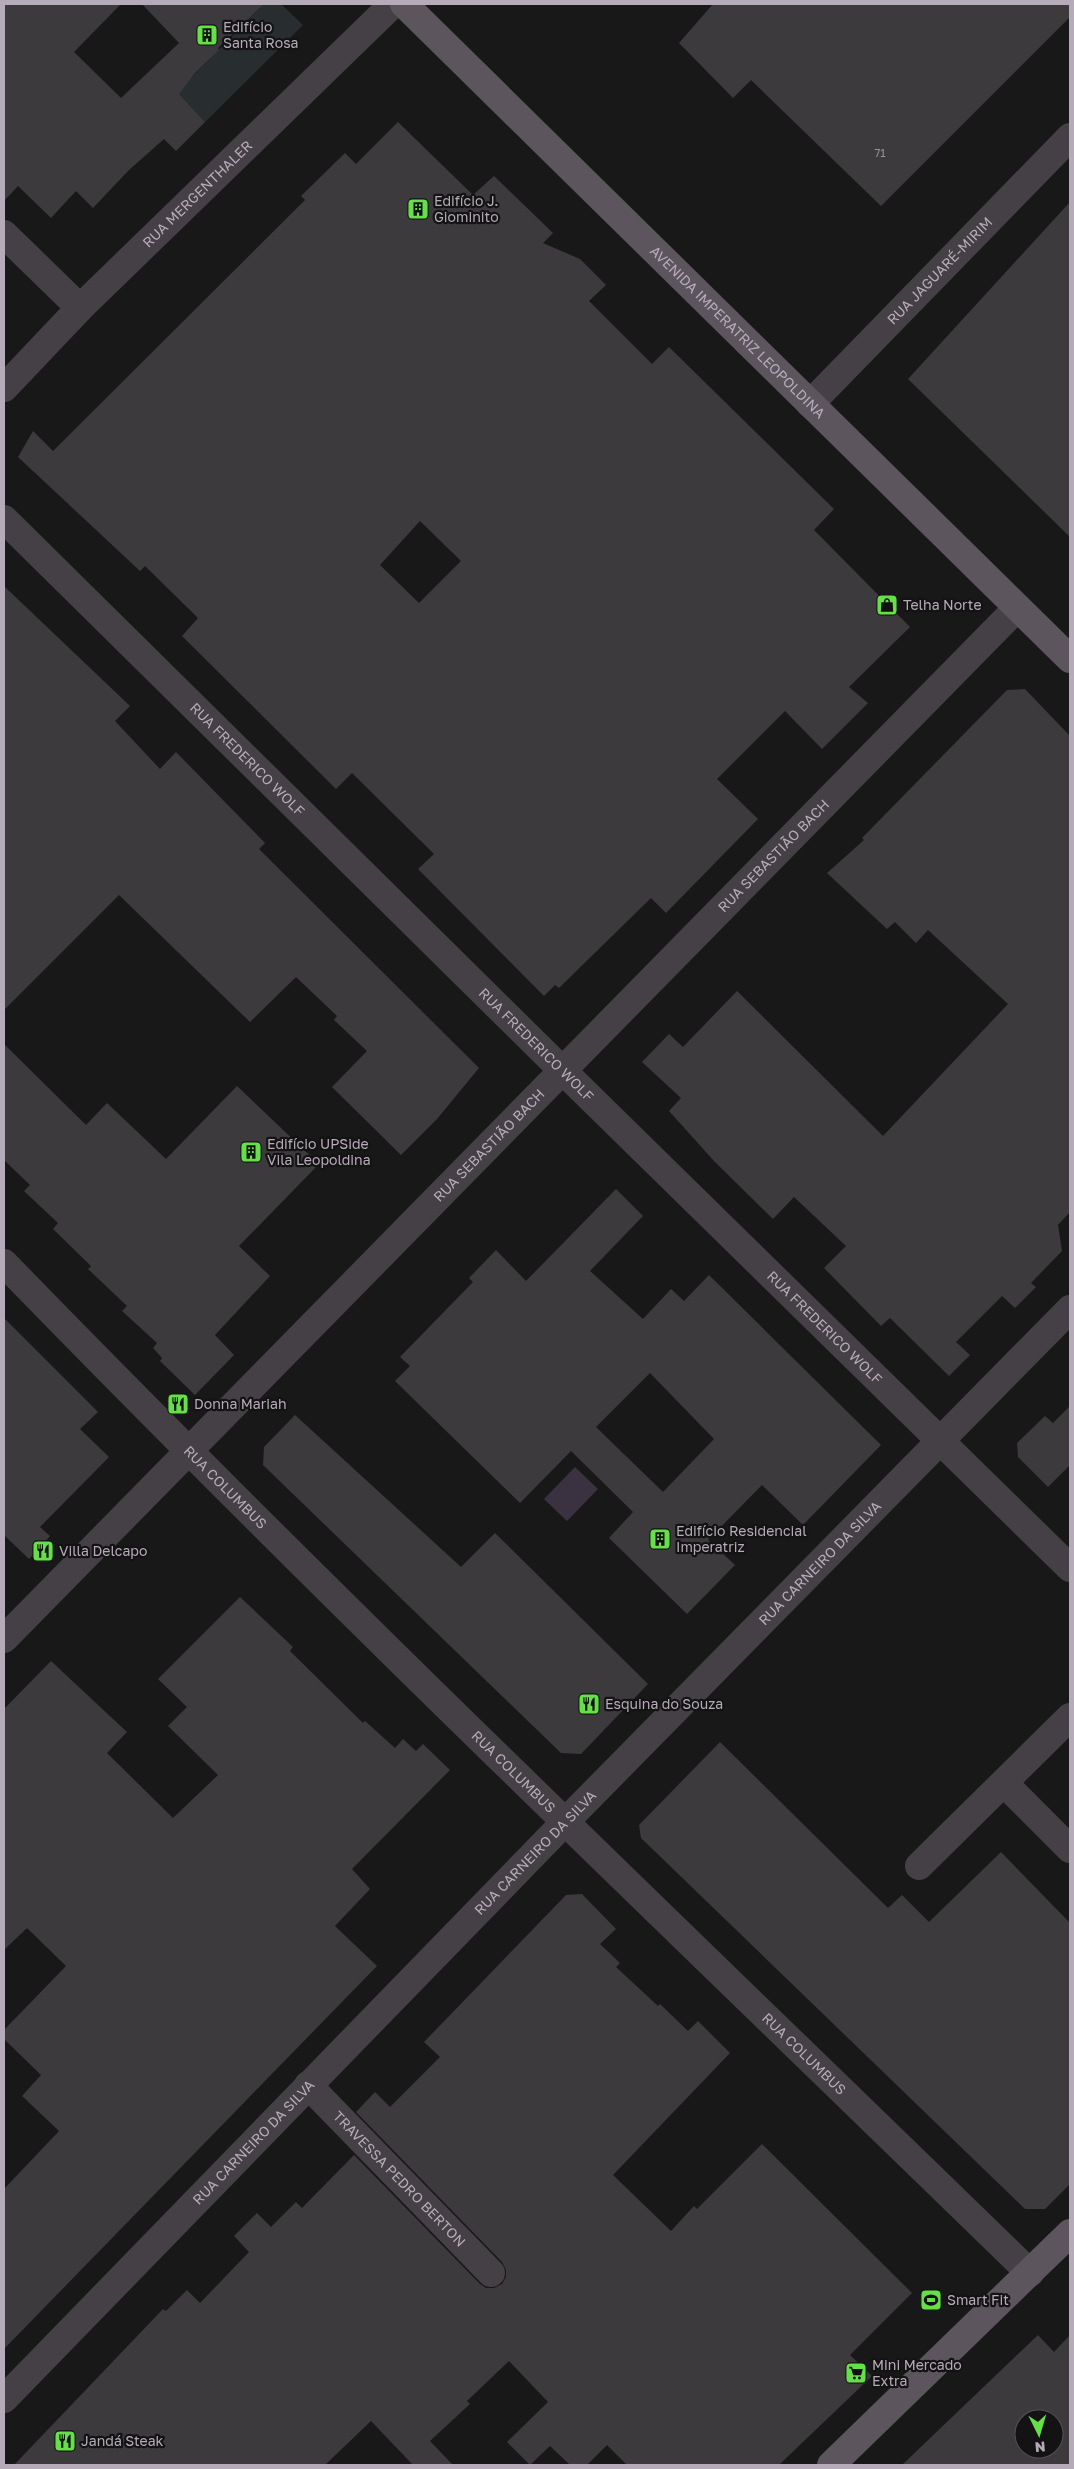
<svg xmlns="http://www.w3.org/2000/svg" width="1074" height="2469" font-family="'Golos Text',sans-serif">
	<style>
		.green { fill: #282e30 }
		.water { fill: #3b3241 }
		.building { fill: #3d3a3e; fill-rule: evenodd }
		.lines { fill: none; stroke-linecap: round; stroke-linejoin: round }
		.minor { stroke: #454045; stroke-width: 28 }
		.major { stroke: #5c555d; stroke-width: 28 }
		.labels { text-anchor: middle; stroke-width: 4.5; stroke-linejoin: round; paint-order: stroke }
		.number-label { font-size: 11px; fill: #988f9a }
		.poi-label { font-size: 14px; fill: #b6abb8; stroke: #141314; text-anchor: start }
		.street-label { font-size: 14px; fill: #b6abb8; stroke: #141314 }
	</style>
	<rect width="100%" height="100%" fill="#191819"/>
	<path class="green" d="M 264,4 L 281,4 L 303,25 L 205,122 L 177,92 Z"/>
	<path class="water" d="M 575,1467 L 598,1489 L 567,1521 L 544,1499 Z"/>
	<path class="building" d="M 4,4 L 121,4 L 74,52 L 121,98 L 179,43 L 142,4 L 264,4 L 218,48 L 219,50 L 195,73 L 179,94 L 205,122 L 176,151 L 164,139 L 128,171 L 93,208 L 76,191 L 51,218 L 18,186 L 4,201 Z
		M 713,4 L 1070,4 L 1070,17 L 881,206 L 751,80 L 733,98 L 679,43 Z
		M 398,122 L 473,195 L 494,176 L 553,233 L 543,243 L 580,259 L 606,285 L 589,301 L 652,364 L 669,347 L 834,509 L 814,530 L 910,627 L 849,687 L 868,703 L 822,749 L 785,711 L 717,779 L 758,819 L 666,913 L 651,898 L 559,988 L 555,985 L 544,996 L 418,869 L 434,854 L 352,773 L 336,789 L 182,636 L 198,618 L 145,566 L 140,571 L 18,457 L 33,431 L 53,451 L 305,200 L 301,196 L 345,153 L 356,164 ZM 420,521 L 461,561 L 419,603 L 380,565 Z
		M 1070,202 L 1070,537 L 908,379 Z
		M 4,586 L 130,706 L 115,721 L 160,769 L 176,752 L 265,843 L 259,849 L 479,1068 L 437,1119 L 401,1155 L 332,1087 L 367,1051 L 334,1020 L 337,1016 L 296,977 L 250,1022 L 119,895 L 4,1010 Z
		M 1025,689 L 1070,736 L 1070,1212 L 1058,1225 L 1062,1251 L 1031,1283 L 1036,1287 L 1015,1308 L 1002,1296 L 956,1342 L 970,1355 L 949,1376 L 890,1318 L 881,1326 L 824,1268 L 846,1246 L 794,1197 L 773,1219 L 714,1161 L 669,1111 L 681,1098 L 642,1062 L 669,1034 L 683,1047 L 737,991 L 883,1136 L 1008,1004 L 928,930 L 916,943 L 895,922 L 887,929 L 827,873 L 864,840 L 862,838 L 1007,690 Z
		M 4,1044 L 86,1125 L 107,1103 L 166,1159 L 237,1086 L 319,1164 L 239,1246 L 270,1276 L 215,1335 L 234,1355 L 195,1395 L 160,1361 L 162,1358 L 153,1348 L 157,1343 L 122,1311 L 127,1306 L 88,1269 L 91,1266 L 53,1229 L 58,1223 L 24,1191 L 30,1185 L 4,1160 Z
		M 616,1189 L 643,1216 L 590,1271 L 643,1319 L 671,1289 L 684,1301 L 709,1275 L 881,1445 L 803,1525 L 762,1485 L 708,1540 L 735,1565 L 687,1614 L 609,1538 L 633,1512 L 571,1451 L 520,1503 L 395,1381 L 410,1366 L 400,1357 L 473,1282 L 469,1278 L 496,1250 L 526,1281 ZM 650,1373 L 714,1439 L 663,1492 L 596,1427 Z
		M 4,1318 L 98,1412 L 80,1429 L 109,1457 L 40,1527 L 50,1536 L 29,1559 L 4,1535 Z
		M 1070,1406 L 1070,1465 L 1048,1487 L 1018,1457 L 1017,1443 L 1045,1416 L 1053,1423 Z
		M 295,1415 L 461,1567 L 495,1533 L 648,1684 L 581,1754 L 561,1753 L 263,1465 L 264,1447 Z
		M 240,1597 L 293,1647 L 290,1651 L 363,1723 L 365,1721 L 395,1748 L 403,1739 L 416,1751 L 423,1744 L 450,1770 L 352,1869 L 370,1889 L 335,1926 L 377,1966 L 4,2349 L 4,2189 L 59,2131 L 22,2096 L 41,2075 L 4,2039 L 4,2030 L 66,1966 L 27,1928 L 4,1950 L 4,1709 L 51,1661 L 127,1732 L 107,1753 L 173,1818 L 218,1775 L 168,1726 L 187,1707 L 158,1679 Z
		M 720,1742 L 888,1908 L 902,1895 L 929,1922 L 1001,1852 L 1070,1923 L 1070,2184 L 1045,2209 L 1025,2209 L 641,1838 L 639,1825 Z
		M 582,1894 L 616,1929 L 600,1944 L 620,1963 L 616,1967 L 658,2006 L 660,2004 L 688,2031 L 698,2021 L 730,2053 L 613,2175 L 671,2231 L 694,2206 L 697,2209 L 762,2144 L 912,2293 L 850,2355 L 872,2376 L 779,2465 L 627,2465 L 607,2445 L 587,2465 L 570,2465 L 550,2446 L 530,2465 L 507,2442 L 548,2402 L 509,2361 L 467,2401 L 470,2404 L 430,2441 L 453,2465 L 413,2465 L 371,2421 L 325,2465 L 14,2465 L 163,2309 L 166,2311 L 187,2290 L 200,2303 L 249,2252 L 234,2236 L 257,2213 L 271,2227 L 296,2202 L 302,2208 L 354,2155 L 480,2284 L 486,2288 L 494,2288 L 502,2284 L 506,2277 L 506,2270 L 502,2262 L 356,2112 L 375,2092 L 390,2107 L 440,2057 L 424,2042 L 566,1895 Z
		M 1038,2335 L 1054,2352 L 1070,2335 L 1070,2465 L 902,2465 ZM 1024,2419 L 1054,2419 L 1054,2449 L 1024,2449 Z"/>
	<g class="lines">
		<g class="minor">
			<path d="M 4,234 L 80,308"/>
			<path id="s1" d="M 4,388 L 80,308 L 393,4"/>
			<path id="s2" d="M 810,404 L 1070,137"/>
			<path id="s3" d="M 4,519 L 563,1071 L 1070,1568"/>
			<path id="s4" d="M 4,1263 C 338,1607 686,1938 1030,2273"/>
			<path id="s5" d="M 4,1639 L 1017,608"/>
			<path d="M 1004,1783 L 1070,1849"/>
			<path d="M 919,1866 L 1070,1717"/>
			<path id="s6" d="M 308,2085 L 491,2273"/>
			<path id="s7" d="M 4,2399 L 565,1822 L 1070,1309"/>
		</g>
		<g class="major">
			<path id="s8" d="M 404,4 L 1070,659"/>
			<path d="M 831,2465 L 1070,2233"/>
		</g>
	</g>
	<defs>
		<g id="building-square" transform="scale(1.125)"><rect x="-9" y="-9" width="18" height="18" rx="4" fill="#66e049" stroke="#141314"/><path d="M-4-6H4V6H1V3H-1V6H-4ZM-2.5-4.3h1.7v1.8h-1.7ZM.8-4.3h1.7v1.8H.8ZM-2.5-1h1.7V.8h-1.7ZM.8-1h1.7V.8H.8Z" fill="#111"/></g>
		<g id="shop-square" transform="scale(1.125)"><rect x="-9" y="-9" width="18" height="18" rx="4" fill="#66e049" stroke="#141314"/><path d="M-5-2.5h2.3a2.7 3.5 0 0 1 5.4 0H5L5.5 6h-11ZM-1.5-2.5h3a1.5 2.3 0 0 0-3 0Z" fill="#111"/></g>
		<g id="restaurant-square" transform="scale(1.125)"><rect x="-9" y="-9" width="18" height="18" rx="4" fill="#66e049" stroke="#141314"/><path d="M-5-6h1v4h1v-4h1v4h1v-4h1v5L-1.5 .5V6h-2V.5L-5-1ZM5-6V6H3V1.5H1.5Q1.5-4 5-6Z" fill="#111"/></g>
		<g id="stadium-square" transform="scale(1.125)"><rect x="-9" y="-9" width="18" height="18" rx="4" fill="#66e049" stroke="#141314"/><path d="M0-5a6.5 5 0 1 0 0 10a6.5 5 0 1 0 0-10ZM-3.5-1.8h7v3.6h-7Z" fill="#111"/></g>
		<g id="supermarket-square" transform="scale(1.125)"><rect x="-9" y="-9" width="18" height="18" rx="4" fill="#66e049" stroke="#141314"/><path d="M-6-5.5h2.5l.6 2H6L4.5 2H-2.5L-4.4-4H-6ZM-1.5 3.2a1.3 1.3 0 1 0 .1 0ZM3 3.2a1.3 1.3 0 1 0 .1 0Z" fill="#111"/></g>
	</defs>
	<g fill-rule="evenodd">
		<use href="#building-square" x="207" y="35"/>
		<use href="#building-square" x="418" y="209"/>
		<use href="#shop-square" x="887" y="605"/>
		<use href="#building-square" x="251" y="1152"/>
		<use href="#restaurant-square" x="178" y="1404"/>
		<use href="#building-square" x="660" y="1539"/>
		<use href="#restaurant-square" x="43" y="1551"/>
		<use href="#restaurant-square" x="589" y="1704"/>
		<use href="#stadium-square" x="931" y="2300"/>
		<use href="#supermarket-square" x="856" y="2373"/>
		<use href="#restaurant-square" x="65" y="2441"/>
	</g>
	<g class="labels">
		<g class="number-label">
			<text x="880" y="157">71</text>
		</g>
		<g class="poi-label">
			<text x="223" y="32">Edifício<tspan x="223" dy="16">Santa Rosa</tspan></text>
			<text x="434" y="206">Edifício J.<tspan x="434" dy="16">Giominito</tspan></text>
			<text x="903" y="610">Telha Norte</text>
			<text x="267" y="1149">Edifício UPSide<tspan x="267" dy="16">Vila Leopoldina</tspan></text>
			<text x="194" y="1409">Donna Mariah</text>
			<text x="676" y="1536">Edifício Residencial<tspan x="676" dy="16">Imperatriz</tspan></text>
			<text x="59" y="1556">Villa Delcapo</text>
			<text x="605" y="1709">Esquina do Souza</text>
			<text x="947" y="2305">Smart Fit</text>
			<text x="872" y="2370">Mini Mercado<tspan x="872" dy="16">Extra</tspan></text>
			<text x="81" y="2446">Jandá Steak</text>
		</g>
		<g class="street-label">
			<text dy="5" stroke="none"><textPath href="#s1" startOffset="274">RUA MERGENTHALER</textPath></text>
			<text dy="5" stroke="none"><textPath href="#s2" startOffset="186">RUA JAGUARÉ-MIRIM</textPath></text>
			<text dy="5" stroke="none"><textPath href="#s8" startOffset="468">AVENIDA IMPERATRIZ LEOPOLDINA</textPath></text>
			<text dy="5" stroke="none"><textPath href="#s3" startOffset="342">RUA FREDERICO WOLF</textPath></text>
			<text dy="5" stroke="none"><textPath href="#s5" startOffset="1098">RUA SEBASTIÃO BACH</textPath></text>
			<text dy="5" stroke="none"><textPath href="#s3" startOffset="748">RUA FREDERICO WOLF</textPath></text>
			<text dy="5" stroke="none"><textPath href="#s5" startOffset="692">RUA SEBASTIÃO BACH</textPath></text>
			<text dy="5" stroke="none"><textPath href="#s3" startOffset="1152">RUA FREDERICO WOLF</textPath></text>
			<text dy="5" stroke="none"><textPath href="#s4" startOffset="315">RUA COLUMBUS</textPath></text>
			<text dy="5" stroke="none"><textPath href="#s7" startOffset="1168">RUA CARNEIRO DA SILVA</textPath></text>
			<text dy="5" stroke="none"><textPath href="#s4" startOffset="720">RUA COLUMBUS</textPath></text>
			<text dy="5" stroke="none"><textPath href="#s7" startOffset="762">RUA CARNEIRO DA SILVA</textPath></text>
			<text dy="5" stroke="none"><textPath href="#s4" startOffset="1125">RUA COLUMBUS</textPath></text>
			<text dy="5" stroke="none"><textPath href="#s7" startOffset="358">RUA CARNEIRO DA SILVA</textPath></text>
			<text dy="5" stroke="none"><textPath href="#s6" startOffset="131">TRAVESSA PEDRO BERTON</textPath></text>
		</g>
	</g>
	<rect width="1074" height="2469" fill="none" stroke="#b6abb8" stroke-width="10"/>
	<g transform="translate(1039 2434) rotate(175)"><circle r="24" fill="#141314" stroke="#555056"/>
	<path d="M0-4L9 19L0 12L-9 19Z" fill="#66e049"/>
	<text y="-8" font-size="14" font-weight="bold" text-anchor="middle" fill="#b6abb8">N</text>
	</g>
</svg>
